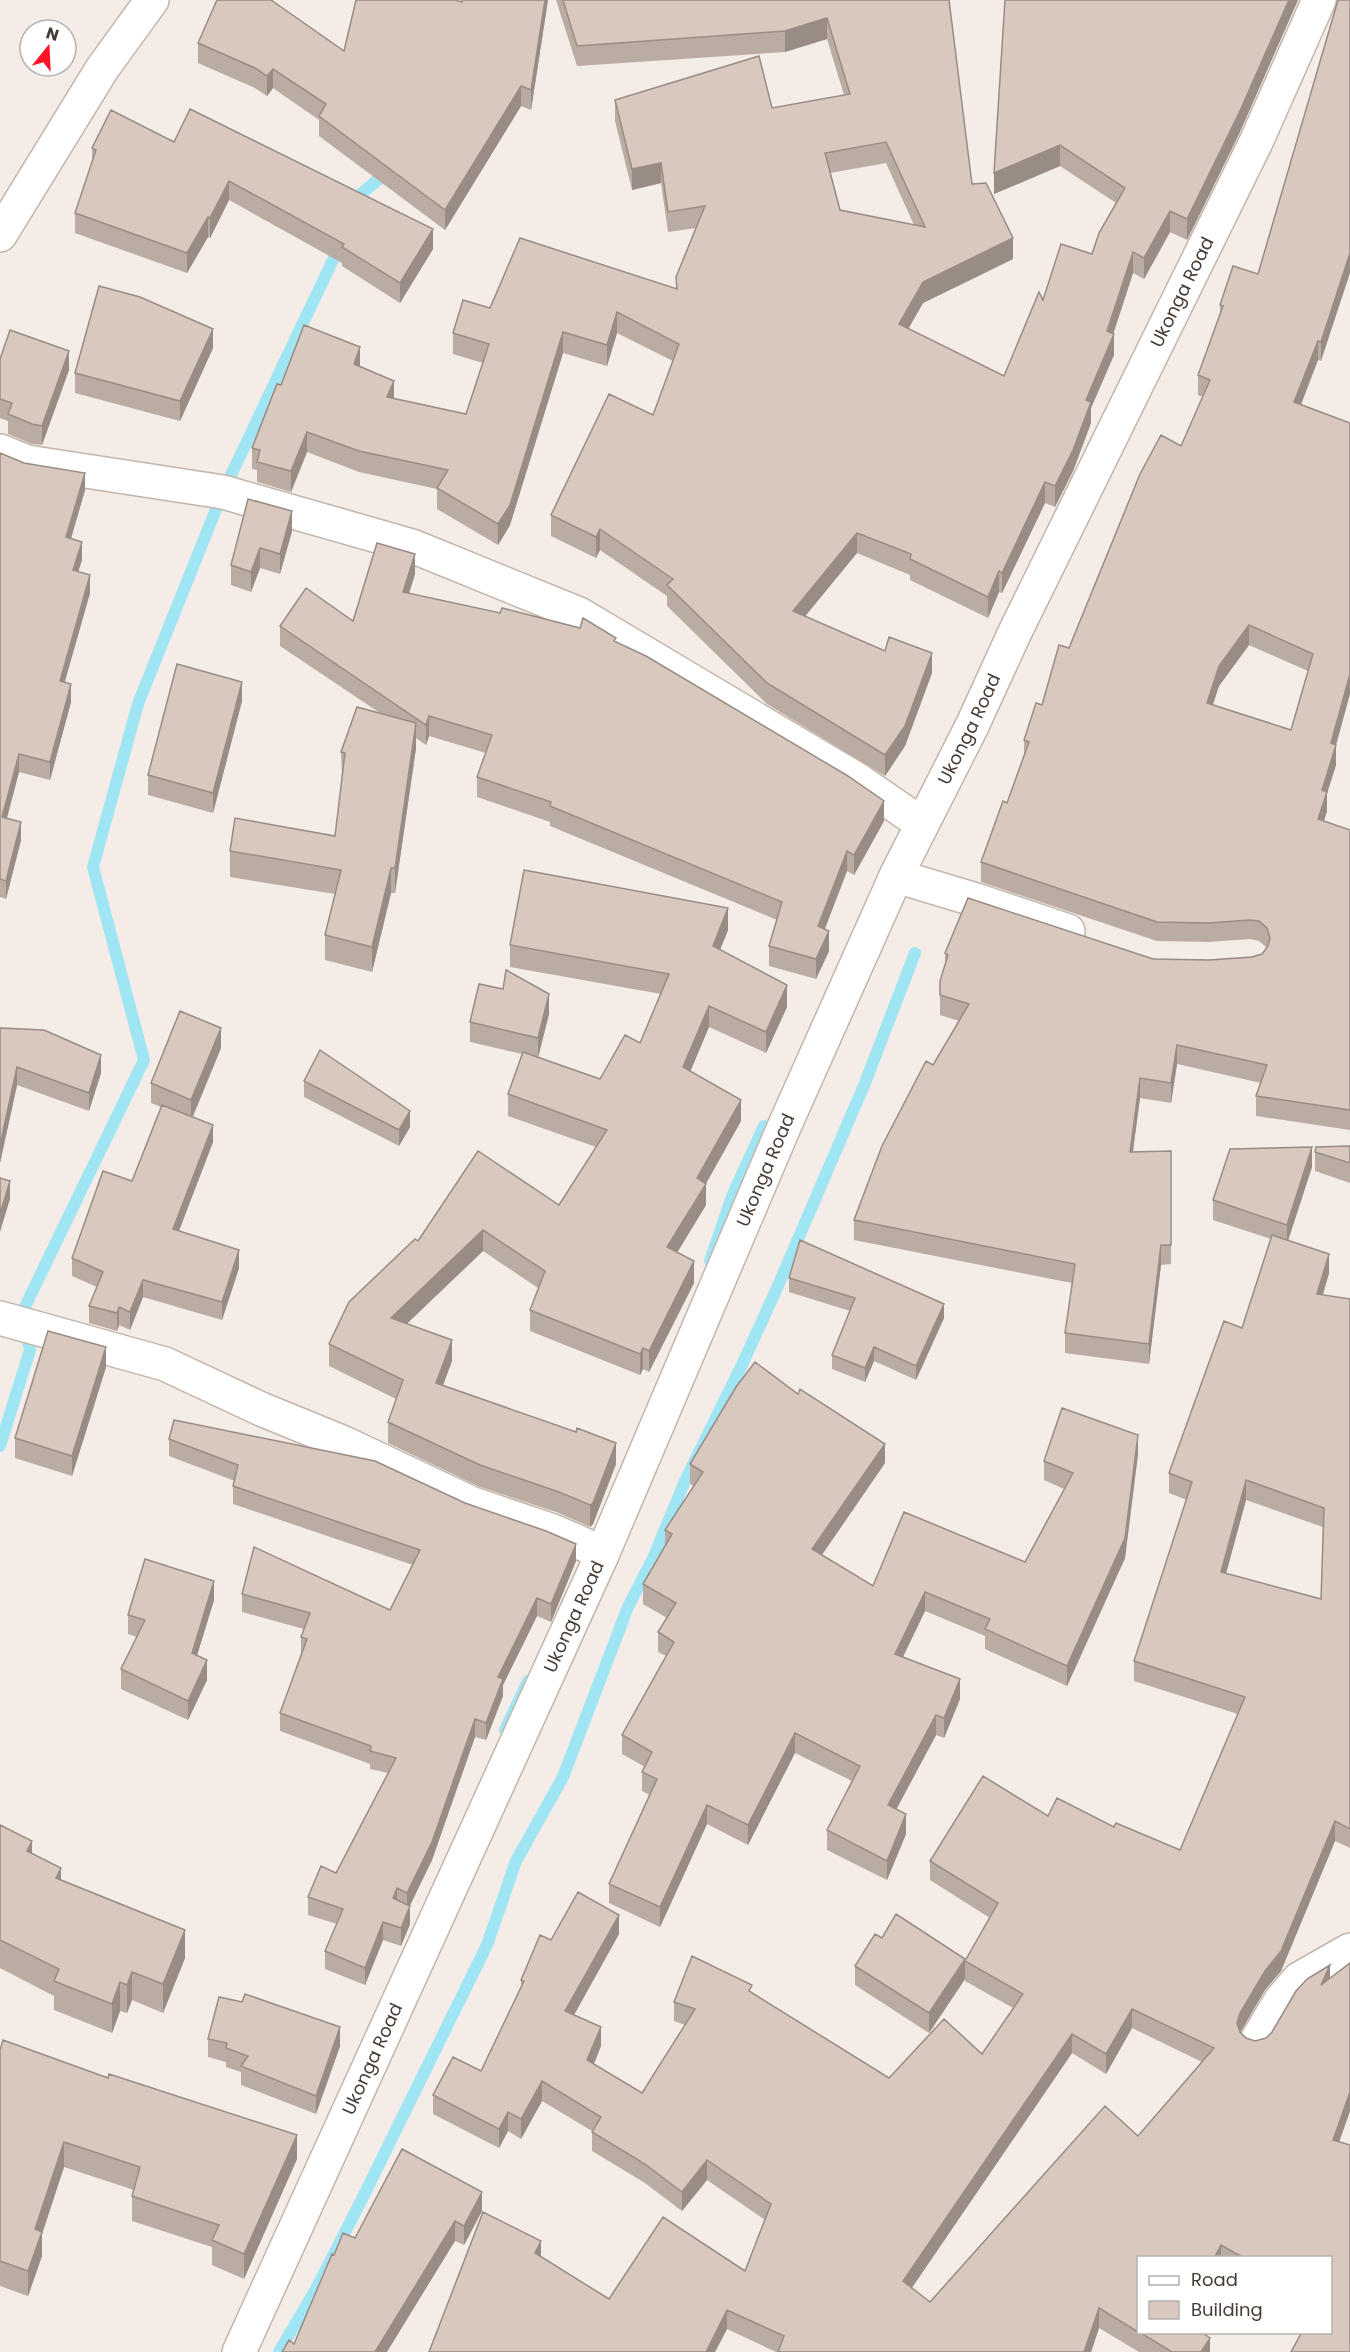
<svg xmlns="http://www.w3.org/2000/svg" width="1350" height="2352" font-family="Poppins,sans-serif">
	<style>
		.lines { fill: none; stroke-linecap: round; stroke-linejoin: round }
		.stream { stroke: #9fe5f4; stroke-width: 12 }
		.minor-casing { stroke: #c3b5ab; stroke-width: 36 }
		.minor { stroke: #fff; stroke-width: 33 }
		.wall { fill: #bbaca3; fill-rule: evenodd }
		.shaded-wall { fill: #988c85 }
		.building { fill: #d9c8be; stroke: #988c85; stroke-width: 1.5; fill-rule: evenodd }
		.labels { text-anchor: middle; stroke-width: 4.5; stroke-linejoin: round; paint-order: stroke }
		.street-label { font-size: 18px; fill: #473c35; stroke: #fff }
	</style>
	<rect width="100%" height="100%" fill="#f4ece6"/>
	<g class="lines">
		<path class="stream" d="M 356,207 L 362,193 L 390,170
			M 710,1261 L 733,1194 L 764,1126
			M 0,1446 L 30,1350 L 22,1313 L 144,1060 L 93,867 L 138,704 L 223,492 L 340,245
			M 505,1730 L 528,1681
			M 279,2352 L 316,2289 L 364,2195 L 487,1945 L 516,1861 L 563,1777 L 628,1607 L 654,1556 L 685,1481 L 741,1367 L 777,1288 L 865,1083 L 915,953"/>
		<g class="minor-casing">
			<g id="minor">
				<path d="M 0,235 L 102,69 L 152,0"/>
				<path d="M 0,451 L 27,462 L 223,492 L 412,546 L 579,614 L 858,780 L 922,824"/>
				<path d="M 896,876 L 976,900 L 1068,931"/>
				<path d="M 0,1318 L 165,1364 L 261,1409 L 344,1443 L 473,1504 L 553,1531 L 594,1549 L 602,1555"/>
				<path d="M 1256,2042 L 1281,2000 L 1299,1979 L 1350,1950"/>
				<path id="s1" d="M 239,2352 L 602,1555 L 784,1127 L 896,876 L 972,726 L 1015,632 L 1256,142 L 1319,0"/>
			</g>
		</g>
		<use href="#minor" class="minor"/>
	</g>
	<path class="wall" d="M 548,0 L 531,110 L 521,106 L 445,230 L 319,136 L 319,120 L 273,88 L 267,96 L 255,88 L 198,63 L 198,43 L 344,51 L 462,2 Z
		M 556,0 L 949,0 L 972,184 L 1013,259 L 923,303 L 908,329 L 1004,376 L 1043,300 L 1092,254 L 1116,203 L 1060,166 L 994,194 L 1005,0 L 1298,0 L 1239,134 L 1187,240 L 1170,232 L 1144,279 L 1133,273 L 1113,334 L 1114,355 L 1091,408 L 1091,423 L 1073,471 L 1055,507 L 1045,503 L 1002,593 L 999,592 L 988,618 L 910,580 L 910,575 L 857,553 L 805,616 L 932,673 L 905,746 L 885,776 L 767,704 L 667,606 L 667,596 L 600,550 L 596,558 L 551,536 L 551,515 L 653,415 L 673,361 L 617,333 L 607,366 L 563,353 L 510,525 L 498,545 L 437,509 L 437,489 L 359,472 L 307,452 L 291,492 L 257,482 L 257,470 L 252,469 L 252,448 L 281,385 L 360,367 L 394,398 L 466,414 L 483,363 L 453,354 L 453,333 L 490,308 L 676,289 L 676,277 L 696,228 L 668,232 L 661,183 L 632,190 L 615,121 L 615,100 L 772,108 L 844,95 L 827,39 L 785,52 L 577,66 ZM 886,163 L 914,225 L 840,210 L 830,173 Z
		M 1338,0 L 1321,361 L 1318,360 L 1301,405 L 1336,745 L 1336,765 L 1327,792 L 1327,811 L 1324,821 L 1350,830 L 1350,1130 L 1256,1116 L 1256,1096 L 1261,1083 L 1177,1064 L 1171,1103 L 1140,1098 L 1133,1152 L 1171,1151 L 1171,1264 L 1161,1265 L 1149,1364 L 1065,1353 L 1065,1333 L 1072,1283 L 854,1240 L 854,1220 L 933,1065 L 959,1021 L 940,1015 L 940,981 L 945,965 L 945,953 L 1209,960 L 1252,957 L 1262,954 L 1267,948 L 1259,941 L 1250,939 L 1208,942 L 1157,941 L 981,882 L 981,862 L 1007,803 L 1024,756 L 1024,740 L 1042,705 L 1069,648 L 1181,446 L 1203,397 L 1198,395 L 1198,375 L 1220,314 L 1220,305 L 1258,274 ZM 1249,645 L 1308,671 L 1291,730 L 1212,705 L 1219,686 Z
		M 174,142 L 433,249 L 400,303 L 342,266 L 342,263 L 229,200 L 210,238 L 208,237 L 187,273 L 75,233 L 75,213 L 92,164 L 92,148 Z
		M 213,348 L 180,421 L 75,393 L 75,373 Z
		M 0,359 L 69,370 L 42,445 L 32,444 L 8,434 L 8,421 L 0,418 Z
		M 0,453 L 85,490 L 71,539 L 82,560 L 78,571 L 90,593 L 64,683 L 71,702 L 50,780 L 19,772 L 7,819 L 21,840 L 6,899 L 0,897 Z
		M 292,531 L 280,574 L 260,568 L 251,592 L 231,585 L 231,565 Z
		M 415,574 L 409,594 L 616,641 L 884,821 L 854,875 L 847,871 L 825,929 L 829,951 L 816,979 L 769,966 L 769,946 L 777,920 L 550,826 L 550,822 L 477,797 L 477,777 L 486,753 L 429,736 L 426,745 L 416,738 L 416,748 L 395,893 L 391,893 L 372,972 L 325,960 L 325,935 L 335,894 L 230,877 L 230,851 L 335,836 L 342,777 L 341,752 L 380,713 L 280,646 L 280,626 L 353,621 Z
		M 242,701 L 213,813 L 148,795 L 148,775 Z
		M 728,930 L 720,950 L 787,1007 L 766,1053 L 709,1027 L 690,1071 L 741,1121 L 706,1184 L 706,1205 L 677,1253 L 694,1283 L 649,1372 L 643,1369 L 640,1375 L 530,1331 L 530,1310 L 538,1288 L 483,1251 L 407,1323 L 452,1361 L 443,1385 L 616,1464 L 593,1524 L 590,1527 L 559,1513 L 480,1487 L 388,1443 L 388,1422 L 396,1399 L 329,1366 L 329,1344 L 418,1241 L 559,1205 L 596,1147 L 508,1116 L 508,1094 L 522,1054 L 470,1042 L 470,1022 L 549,1014 L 538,1057 L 600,1079 L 640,1043 L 661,994 L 510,967 L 510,945 Z
		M 0,1028 L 101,1073 L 89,1111 L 17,1085 L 0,1163 Z
		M 221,1048 L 193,1117 L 213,1142 L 179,1231 L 239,1268 L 222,1320 L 143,1297 L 130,1330 L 119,1325 L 117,1331 L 89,1323 L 89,1306 L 97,1287 L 72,1276 L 72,1258 L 132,1181 L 161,1107 L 151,1103 L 151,1083 Z
		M 304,1081 L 410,1127 L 399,1146 L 304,1097 Z
		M 1350,1146 L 1350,1183 L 1315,1171 L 1315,1152 Z
		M 1312,1167 L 1288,1240 L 1329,1273 L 1323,1295 L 1350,1299 L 1350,1848 L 1335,1841 L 1281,1971 L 1265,1990 L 1240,2032 L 1246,2038 L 1255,2041 L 1266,2038 L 1330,1978 L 1350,1963 L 1350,2111 L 1339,2142 L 1330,2332 L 1330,2258 L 1138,2258 L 1138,2332 L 1210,2352 L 1139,2352 L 1099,2328 L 1091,2352 L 776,2352 L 727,2329 L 715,2352 L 429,2352 L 541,2257 L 609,2299 L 745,2271 L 765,2220 L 707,2180 L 682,2211 L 645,2183 L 592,2151 L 592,2131 L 542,2101 L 521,2139 L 508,2131 L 499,2148 L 433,2114 L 433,2095 L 481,2071 L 521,1988 L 521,1980 L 551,1940 L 619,1934 L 574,2015 L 601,2046 L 594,2064 L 642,2093 L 685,2025 L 674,2021 L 674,2002 L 752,1993 L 889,2078 L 982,2054 L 1013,2008 L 965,1981 L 965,1961 L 990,1918 L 930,1880 L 930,1861 L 1048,1816 L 1114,1827 L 1180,1850 L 1238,1714 L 1134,1681 L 1134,1661 L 1187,1500 L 1169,1493 L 1169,1473 L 1242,1328 L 1271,1239 L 1213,1220 L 1213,1200 ZM 1246,1500 L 1323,1527 L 1321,1599 L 1226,1573 ZM 1132,2028 L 1202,2062 L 1138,2136 L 930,2302 L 911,2288 L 1072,2053 L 1106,2074 Z
		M 789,1278 L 944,1318 L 916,1380 L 874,1361 L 865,1382 L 832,1369 L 832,1355 L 850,1311 L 789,1292 Z
		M 106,1367 L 72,1476 L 15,1458 L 15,1438 Z
		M 169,1439 L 576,1561 L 551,1622 L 537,1616 L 503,1685 L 503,1696 L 486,1740 L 475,1737 L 432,1860 L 410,1906 L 410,1924 L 401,1946 L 383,1940 L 365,1985 L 325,1969 L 325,1951 L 337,1924 L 308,1915 L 308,1897 L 336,1873 L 388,1773 L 370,1769 L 370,1764 L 280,1731 L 280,1713 L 301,1655 L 301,1637 L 304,1629 L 242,1612 L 242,1594 L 390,1610 L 413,1565 L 233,1504 L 233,1486 L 235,1481 L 169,1456 Z
		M 1138,1454 L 1125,1558 L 1067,1686 L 985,1649 L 985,1636 L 925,1611 L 903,1657 L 960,1699 L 944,1738 L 936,1735 L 896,1809 L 906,1834 L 887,1880 L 827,1850 L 827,1830 L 852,1781 L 795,1753 L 748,1845 L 707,1824 L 660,1927 L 609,1903 L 609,1884 L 650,1795 L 642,1791 L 642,1772 L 645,1767 L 622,1754 L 622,1735 L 666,1656 L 658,1652 L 658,1632 L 667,1618 L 643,1604 L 643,1584 L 665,1546 L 665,1530 L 694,1486 L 690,1484 L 690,1464 L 885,1463 L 822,1555 L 873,1586 L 1025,1562 L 1064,1489 L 1044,1480 L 1044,1461 Z
		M 214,1600 L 197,1655 L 207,1680 L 188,1720 L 121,1689 L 121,1669 L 137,1637 L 128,1634 L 128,1615 Z
		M 0,1825 L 61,1880 L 185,1958 L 163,2013 L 132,2000 L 127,2013 L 120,2011 L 112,2033 L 54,2010 L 54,1996 L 0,1968 Z
		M 855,1966 L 965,1979 L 929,2033 L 855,1985 Z
		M 208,2039 L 340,2046 L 316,2114 L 241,2085 L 241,2072 L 226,2067 L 226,2062 L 208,2057 Z
		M 0,2050 L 297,2159 L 244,2279 L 212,2265 L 212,2247 L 132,2221 L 132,2196 L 134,2190 L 64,2167 L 42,2234 L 42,2256 L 28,2296 L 0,2286 Z
		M 482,2211 L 464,2245 L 455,2241 L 294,2344 L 334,2255 L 355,2238 Z"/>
	<path class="shaded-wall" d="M 545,0 L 548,0 L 531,110 L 531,90 Z
		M 1289,0 L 1298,0 L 1239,134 L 1187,240 L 1187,219 Z
		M 827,18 L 827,39 L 785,52 L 785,31 Z
		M 273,69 L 273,88 L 267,96 L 267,76 Z
		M 521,86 L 521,106 L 445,230 L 445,210 Z
		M 1060,145 L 1060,166 L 994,194 L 994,173 Z
		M 661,163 L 661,183 L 632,190 L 632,169 Z
		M 229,181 L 229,200 L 210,238 L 210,218 Z
		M 1170,211 L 1170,232 L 1144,279 L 1144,258 Z
		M 208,217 L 208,237 L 187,273 L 187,253 Z
		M 433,229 L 433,249 L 400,303 L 400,283 Z
		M 1013,238 L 1013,259 L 923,303 L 899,345 L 899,324 L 923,282 Z
		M 1133,252 L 1133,273 L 1109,347 L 1114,334 L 1114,355 L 1091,408 L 1091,423 L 1073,471 L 1055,507 L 1055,486 L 1086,400 Z
		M 1350,253 L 1350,273 L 1321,361 L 1321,342 Z
		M 617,312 L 617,333 L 607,366 L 607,345 Z
		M 213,329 L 213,348 L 180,421 L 180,401 Z
		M 563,332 L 563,353 L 510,525 L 498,545 L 498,524 Z
		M 1318,341 L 1318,360 L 1294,422 L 1294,402 Z
		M 360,347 L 360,368 L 354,364 Z
		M 69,351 L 69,370 L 42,445 L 42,426 Z
		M 394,381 L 394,402 L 387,397 Z
		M 307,432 L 307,452 L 291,492 L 291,471 Z
		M 85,473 L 85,490 L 66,555 L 66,537 Z
		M 1045,482 L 1045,503 L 1002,593 L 1002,573 Z
		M 292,511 L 292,531 L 280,574 L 280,554 Z
		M 600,529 L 600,550 L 596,558 L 596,537 Z
		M 857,533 L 857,553 L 793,631 L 793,611 Z
		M 82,542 L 82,560 L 73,588 L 73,570 Z
		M 260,548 L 260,568 L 251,592 L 251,572 Z
		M 415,554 L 415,574 L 403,612 L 403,592 Z
		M 999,571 L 999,592 L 988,618 L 988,597 Z
		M 90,575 L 90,593 L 60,699 L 60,681 Z
		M 1249,625 L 1249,645 L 1219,686 L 1207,723 L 1207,703 L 1219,666 Z
		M 932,653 L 932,673 L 905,746 L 885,776 L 885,755 Z
		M 1350,674 L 1350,694 L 1335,749 L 1336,745 L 1336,765 L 1325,800 L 1327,792 L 1327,811 L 1318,839 L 1318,819 L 1322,790 L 1331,743 Z
		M 242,682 L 242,701 L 213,813 L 213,793 Z
		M 71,684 L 71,702 L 50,780 L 50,762 Z
		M 429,716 L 429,736 L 426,745 L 426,725 Z
		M 416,723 L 416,748 L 395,893 L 395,868 Z
		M 19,754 L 19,772 L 2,835 L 2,817 Z
		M 884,801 L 884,821 L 854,875 L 854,855 Z
		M 21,822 L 21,840 L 6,899 L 6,881 Z
		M 847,851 L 847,871 L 818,946 L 818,926 Z
		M 391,868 L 391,893 L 372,972 L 372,947 Z
		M 728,908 L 728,930 L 713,967 L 713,946 Z
		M 829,931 L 829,951 L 816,979 L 816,959 Z
		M 787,985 L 787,1007 L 766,1053 L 766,1032 Z
		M 549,994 L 549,1014 L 538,1058 L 538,1038 Z
		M 709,1006 L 709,1027 L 683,1089 L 683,1067 Z
		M 221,1028 L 221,1048 L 191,1120 L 191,1100 Z
		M 1177,1045 L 1177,1064 L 1171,1103 L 1171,1083 Z
		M 101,1055 L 101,1073 L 89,1111 L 89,1093 Z
		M 17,1067 L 17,1085 L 0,1163 L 0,1145 Z
		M 1140,1078 L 1140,1098 L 1130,1171 L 1130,1152 Z
		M 741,1100 L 741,1121 L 697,1199 L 706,1184 L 706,1205 L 667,1269 L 667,1247 L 697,1178 Z
		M 410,1111 L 410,1127 L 399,1146 L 399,1130 Z
		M 213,1125 L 213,1142 L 173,1246 L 173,1229 Z
		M 1312,1147 L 1312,1167 L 1287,1244 L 1287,1225 Z
		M 10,1181 L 10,1199 L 0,1232 L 0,1214 Z
		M 483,1230 L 483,1251 L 391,1339 L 391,1318 Z
		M 1161,1245 L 1161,1265 L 1149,1364 L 1149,1344 Z
		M 239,1250 L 239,1268 L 222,1320 L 222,1302 Z
		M 1329,1254 L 1329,1273 L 1317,1314 L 1317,1294 Z
		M 694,1261 L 694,1283 L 649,1372 L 649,1351 Z
		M 143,1280 L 143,1297 L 130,1330 L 130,1312 Z
		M 944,1304 L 944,1318 L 916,1380 L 916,1366 Z
		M 119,1307 L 119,1325 L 117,1331 L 117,1313 Z
		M 452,1340 L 452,1361 L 436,1404 L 436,1383 Z
		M 106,1347 L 106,1367 L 72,1476 L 72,1456 Z
		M 874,1347 L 874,1361 L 865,1382 L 865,1368 Z
		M 643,1348 L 643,1369 L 640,1375 L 640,1354 Z
		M 1138,1435 L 1138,1454 L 1125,1558 L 1067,1686 L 1067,1666 Z
		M 616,1443 L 616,1464 L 593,1524 L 590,1527 L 590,1505 Z
		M 885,1444 L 885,1463 L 812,1569 L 812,1549 Z
		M 1246,1480 L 1246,1500 L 1221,1592 L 1221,1572 Z
		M 576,1544 L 576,1561 L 551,1622 L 551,1604 Z
		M 214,1581 L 214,1600 L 192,1672 L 192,1653 Z
		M 925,1592 L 925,1611 L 895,1673 L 895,1654 Z
		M 537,1598 L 537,1616 L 503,1685 L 503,1696 L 486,1740 L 486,1723 L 498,1677 Z
		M 207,1660 L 207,1680 L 188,1720 L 188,1701 Z
		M 960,1679 L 960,1699 L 944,1738 L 944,1718 Z
		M 936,1715 L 936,1735 L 888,1825 L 888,1805 Z
		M 475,1719 L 475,1737 L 432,1860 L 407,1911 L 407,1893 Z
		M 795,1733 L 795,1753 L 748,1845 L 748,1825 Z
		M 707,1805 L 707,1824 L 660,1927 L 660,1907 Z
		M 906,1814 L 906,1834 L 887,1880 L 887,1861 Z
		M 1335,1821 L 1335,1841 L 1281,1971 L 1265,1990 L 1240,2033 L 1237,2023 L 1240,2013 Z
		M 32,1841 L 32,1870 L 27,1851 Z
		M 61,1868 L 61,1896 L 56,1878 Z
		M 397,1888 L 397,1906 L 393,1898 Z
		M 410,1906 L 410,1924 L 401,1946 L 401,1928 Z
		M 619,1915 L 619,1934 L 565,2031 L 565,2011 Z
		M 383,1922 L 383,1940 L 365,1985 L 365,1968 Z
		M 185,1930 L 185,1958 L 163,2013 L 163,1984 Z
		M 965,1959 L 965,1979 L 929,2033 L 929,2013 Z
		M 1330,1965 L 1330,1985 L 1321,1985 Z
		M 132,1972 L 132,2000 L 127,2013 L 127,1985 Z
		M 120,1982 L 120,2011 L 112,2033 L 112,2004 Z
		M 1132,2009 L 1132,2028 L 1106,2074 L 1106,2054 Z
		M 340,2027 L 340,2046 L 316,2114 L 316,2096 Z
		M 601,2027 L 601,2046 L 587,2080 L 587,2060 Z
		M 1072,2034 L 1072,2053 L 903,2301 L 903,2281 Z
		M 542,2081 L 542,2101 L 521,2139 L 521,2119 Z
		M 1350,2092 L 1350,2111 L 1333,2159 L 1333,2140 Z
		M 508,2112 L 508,2131 L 499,2148 L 499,2129 Z
		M 297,2135 L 297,2159 L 244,2279 L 244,2254 Z
		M 64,2142 L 64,2167 L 42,2234 L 42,2256 L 28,2296 L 28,2271 L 35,2229 Z
		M 707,2160 L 707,2180 L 682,2211 L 682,2192 Z
		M 482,2192 L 482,2211 L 464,2245 L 464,2226 Z
		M 455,2221 L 455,2241 L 387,2352 L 375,2352 Z
		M 541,2241 L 541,2261 L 535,2253 Z
		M 1221,2245 L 1221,2258 L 1214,2258 Z
		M 1099,2308 L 1099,2328 L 1091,2352 L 1084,2352 Z
		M 727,2310 L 727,2329 L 715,2352 L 706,2352 Z
		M 1210,2338 L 1210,2352 L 1201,2352 Z"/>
	<path class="building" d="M 217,0 L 271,0 L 344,51 L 356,0 L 455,0 L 462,2 L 462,0 L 545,0 L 531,90 L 521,86 L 445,210 L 319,116 L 326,104 L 273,69 L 267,76 L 255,68 L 198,43 Z
		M 563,0 L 949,0 L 972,184 L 986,183 L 1013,238 L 923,282 L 899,324 L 1004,376 L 1039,292 L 1043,300 L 1061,244 L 1092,254 L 1099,233 L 1125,188 L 1060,145 L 994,173 L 1005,0 L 1289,0 L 1239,113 L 1187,219 L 1170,211 L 1144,258 L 1133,252 L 1107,331 L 1114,334 L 1086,400 L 1091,402 L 1073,450 L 1055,486 L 1045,482 L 1002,573 L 999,571 L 988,597 L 910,559 L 911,554 L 857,533 L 793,611 L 885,651 L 889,637 L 932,653 L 905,726 L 885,755 L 767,683 L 667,585 L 673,579 L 600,529 L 596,537 L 551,515 L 609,394 L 653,415 L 679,344 L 617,312 L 607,345 L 563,332 L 510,505 L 498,524 L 437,488 L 448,470 L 359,451 L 307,432 L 291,471 L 257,462 L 260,450 L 252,448 L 277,384 L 281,385 L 304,325 L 360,347 L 354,364 L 394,381 L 387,397 L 466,414 L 489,344 L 453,333 L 463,300 L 490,308 L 520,238 L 677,289 L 676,277 L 705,206 L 668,212 L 661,163 L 632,169 L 615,100 L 759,56 L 772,108 L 850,94 L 827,18 L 785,31 L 577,46 ZM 886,142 L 925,227 L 840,210 L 825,153 Z
		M 1338,0 L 1350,0 L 1350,253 L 1321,342 L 1318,341 L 1294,402 L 1350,423 L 1350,674 L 1331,743 L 1336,745 L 1322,790 L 1327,792 L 1318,819 L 1350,830 L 1350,1110 L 1256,1096 L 1267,1065 L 1177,1045 L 1171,1083 L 1140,1078 L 1130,1152 L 1171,1151 L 1171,1245 L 1161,1245 L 1149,1344 L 1065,1333 L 1075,1264 L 854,1220 L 882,1146 L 926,1061 L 933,1065 L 969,1004 L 940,995 L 940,981 L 948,955 L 945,953 L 968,898 L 1153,959 L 1209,960 L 1252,957 L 1262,954 L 1268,946 L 1270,938 L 1267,928 L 1259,921 L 1250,920 L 1208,923 L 1157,922 L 981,862 L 1003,801 L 1007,803 L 1029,742 L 1024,740 L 1036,703 L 1042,705 L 1059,645 L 1069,648 L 1140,474 L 1161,435 L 1181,446 L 1210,380 L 1198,375 L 1223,306 L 1220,305 L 1233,266 L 1258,274 ZM 1249,625 L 1313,654 L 1291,730 L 1207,703 L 1219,666 Z
		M 190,109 L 433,229 L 400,283 L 342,247 L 344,244 L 229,181 L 210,218 L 208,217 L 187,253 L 75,213 L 96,150 L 92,148 L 111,110 L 174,142 Z
		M 99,286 L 140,297 L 213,329 L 180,401 L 75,373 Z
		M 10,330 L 69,351 L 42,426 L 32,424 L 8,414 L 12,403 L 0,399 L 0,359 Z
		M 0,453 L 24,463 L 85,473 L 66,537 L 82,542 L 73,570 L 90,575 L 60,681 L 71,684 L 50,762 L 19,754 L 2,817 L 21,822 L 6,881 L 0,879 Z
		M 248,499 L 292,511 L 280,554 L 260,548 L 251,572 L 231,565 Z
		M 377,543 L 415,554 L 403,592 L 500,613 L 502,608 L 580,628 L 583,618 L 616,638 L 614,641 L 646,656 L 848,776 L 884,801 L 854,855 L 847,851 L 818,926 L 829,931 L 816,959 L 769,946 L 782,902 L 550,806 L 551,802 L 477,777 L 492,735 L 429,716 L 426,725 L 280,626 L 306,588 L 353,621 Z
		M 177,664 L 242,682 L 213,793 L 148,775 Z
		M 357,707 L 416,723 L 395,868 L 391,868 L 372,947 L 325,935 L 341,870 L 230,851 L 235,818 L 335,836 L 345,753 L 341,752 Z
		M 524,870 L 728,908 L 713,946 L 787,985 L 766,1032 L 709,1006 L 683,1067 L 741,1100 L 697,1178 L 706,1184 L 667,1247 L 694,1261 L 649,1351 L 643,1348 L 640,1354 L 530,1310 L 545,1271 L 483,1230 L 391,1318 L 452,1340 L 436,1383 L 576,1432 L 577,1428 L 616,1443 L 593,1503 L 590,1505 L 559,1492 L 480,1465 L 388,1422 L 403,1380 L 329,1344 L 349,1302 L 415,1239 L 418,1241 L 478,1151 L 559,1205 L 607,1130 L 508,1094 L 523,1052 L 600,1079 L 625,1035 L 640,1043 L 669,974 L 510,945 Z
		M 506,970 L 549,994 L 538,1038 L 470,1022 L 479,984 L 503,989 Z
		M 180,1011 L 221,1028 L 191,1100 L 151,1083 Z
		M 0,1028 L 44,1030 L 101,1055 L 89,1093 L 17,1067 L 0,1145 Z
		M 320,1050 L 410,1111 L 399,1130 L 304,1081 Z
		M 162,1105 L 213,1125 L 173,1229 L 239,1250 L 222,1302 L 143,1280 L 130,1312 L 119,1307 L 117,1313 L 89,1306 L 103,1272 L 72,1258 L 103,1171 L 132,1181 Z
		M 1350,1146 L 1350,1163 L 1315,1152 L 1316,1147 Z
		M 1312,1147 L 1287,1225 L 1213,1200 L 1230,1149 Z
		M 0,1178 L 10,1181 L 0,1214 Z
		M 1272,1235 L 1329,1254 L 1317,1294 L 1350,1299 L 1350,1829 L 1335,1821 L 1281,1951 L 1265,1971 L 1240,2013 L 1237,2023 L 1240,2032 L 1246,2038 L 1255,2041 L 1266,2038 L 1272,2032 L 1296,1991 L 1307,1979 L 1330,1965 L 1321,1985 L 1350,1963 L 1350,2092 L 1333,2140 L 1350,2145 L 1350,2352 L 1291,2352 L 1302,2332 L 1330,2332 L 1330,2258 L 1244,2258 L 1221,2245 L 1214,2258 L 1138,2258 L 1138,2332 L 1099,2308 L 1084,2352 L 778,2352 L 784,2336 L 727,2310 L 706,2352 L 429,2352 L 483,2212 L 541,2241 L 535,2253 L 609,2299 L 663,2217 L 745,2271 L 771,2204 L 707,2160 L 682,2192 L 645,2164 L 592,2132 L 601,2117 L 542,2081 L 521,2119 L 508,2112 L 499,2129 L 433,2095 L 453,2057 L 481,2071 L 524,1981 L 521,1980 L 540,1935 L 551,1940 L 578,1892 L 619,1915 L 565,2011 L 601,2027 L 587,2060 L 642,2093 L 695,2009 L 674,2002 L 692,1956 L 752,1985 L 749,1991 L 889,2078 L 944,2019 L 982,2054 L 1023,1994 L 965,1961 L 998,1903 L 930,1861 L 983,1776 L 1048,1816 L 1057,1798 L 1114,1827 L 1116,1823 L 1180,1850 L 1245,1697 L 1134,1661 L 1192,1482 L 1169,1473 L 1224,1321 L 1242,1328 ZM 1246,1480 L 1324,1508 L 1321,1599 L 1221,1572 ZM 1132,2009 L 1214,2048 L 1138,2136 L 1105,2106 L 930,2302 L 903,2281 L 1072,2034 L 1106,2054 Z
		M 800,1240 L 944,1304 L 916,1366 L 874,1347 L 865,1368 L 832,1355 L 855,1298 L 789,1278 Z
		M 48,1331 L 106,1347 L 72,1456 L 15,1438 Z
		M 755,1362 L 798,1394 L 800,1389 L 885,1444 L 812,1549 L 873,1586 L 904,1512 L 1025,1562 L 1073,1473 L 1044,1461 L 1062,1408 L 1138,1435 L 1125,1538 L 1067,1666 L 985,1629 L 990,1619 L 925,1592 L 895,1654 L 960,1679 L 944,1718 L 936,1715 L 888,1805 L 906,1814 L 887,1861 L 827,1830 L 860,1766 L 795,1733 L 748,1825 L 707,1805 L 660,1907 L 609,1884 L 657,1779 L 642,1772 L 652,1752 L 622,1735 L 674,1642 L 658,1632 L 676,1603 L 643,1584 L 672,1534 L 665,1530 L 703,1472 L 690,1464 L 736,1387 Z
		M 174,1420 L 375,1461 L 465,1503 L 546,1531 L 576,1544 L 551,1604 L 537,1598 L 498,1677 L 503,1679 L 486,1723 L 475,1719 L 432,1842 L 407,1893 L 397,1888 L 393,1898 L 410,1906 L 401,1928 L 383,1922 L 365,1968 L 325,1951 L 343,1909 L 308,1897 L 321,1866 L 336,1873 L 396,1758 L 370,1751 L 371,1746 L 280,1713 L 307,1639 L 301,1637 L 310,1613 L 242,1594 L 254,1547 L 390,1610 L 420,1550 L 233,1486 L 238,1465 L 169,1439 Z
		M 145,1559 L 214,1581 L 192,1653 L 207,1660 L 188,1701 L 121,1669 L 145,1620 L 128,1615 Z
		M 0,1825 L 32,1841 L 27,1851 L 61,1868 L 56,1878 L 185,1930 L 163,1984 L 132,1972 L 127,1985 L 120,1982 L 112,2004 L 54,1981 L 59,1969 L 0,1940 Z
		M 896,1914 L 965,1959 L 929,2013 L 855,1966 L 875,1934 L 882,1938 Z
		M 245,1994 L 340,2027 L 316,2096 L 241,2066 L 248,2056 L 226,2048 L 227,2043 L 208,2039 L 219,1997 L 242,2002 Z
		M 3,2040 L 108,2078 L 109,2074 L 297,2135 L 244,2254 L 212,2240 L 219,2225 L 132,2196 L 140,2167 L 64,2142 L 35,2229 L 42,2232 L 28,2271 L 0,2261 L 0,2050 Z
		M 402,2149 L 482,2192 L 464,2226 L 455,2221 L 375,2352 L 282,2352 L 289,2340 L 294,2344 L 332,2254 L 334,2255 L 343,2233 L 355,2238 Z
		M 1139,2332 L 1201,2332 L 1210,2338 L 1201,2352 L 1172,2352 Z"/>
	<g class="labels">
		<g class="street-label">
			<text dy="6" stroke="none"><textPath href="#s1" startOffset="2266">Ukonga Road</textPath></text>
			<text dy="6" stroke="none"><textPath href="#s1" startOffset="1780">Ukonga Road</textPath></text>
			<text dy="6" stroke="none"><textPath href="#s1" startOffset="1294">Ukonga Road</textPath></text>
			<text dy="6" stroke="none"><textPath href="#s1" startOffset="808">Ukonga Road</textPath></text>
			<text dy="6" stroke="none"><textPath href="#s1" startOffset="322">Ukonga Road</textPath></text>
		</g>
	</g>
	<rect x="1137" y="2256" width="195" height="78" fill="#ffffff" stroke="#b5b1ae" stroke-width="1.5"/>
	<rect x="1149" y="2276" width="30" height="9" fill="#ffffff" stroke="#b5b1ae" stroke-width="1.5"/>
	<text x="1191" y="2286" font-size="18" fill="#473c35">Road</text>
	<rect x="1149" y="2301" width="30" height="18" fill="#d9c8be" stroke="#b5b1ae" stroke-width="1.5"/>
	<text x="1191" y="2316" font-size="18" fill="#473c35">Building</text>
	<g transform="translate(48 48) rotate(18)"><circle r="28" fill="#ffffff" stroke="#b5b1ae" stroke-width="1.5"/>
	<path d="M0-4.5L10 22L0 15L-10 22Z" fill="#ff1225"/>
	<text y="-9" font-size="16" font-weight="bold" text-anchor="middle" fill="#473c35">N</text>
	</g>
</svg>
